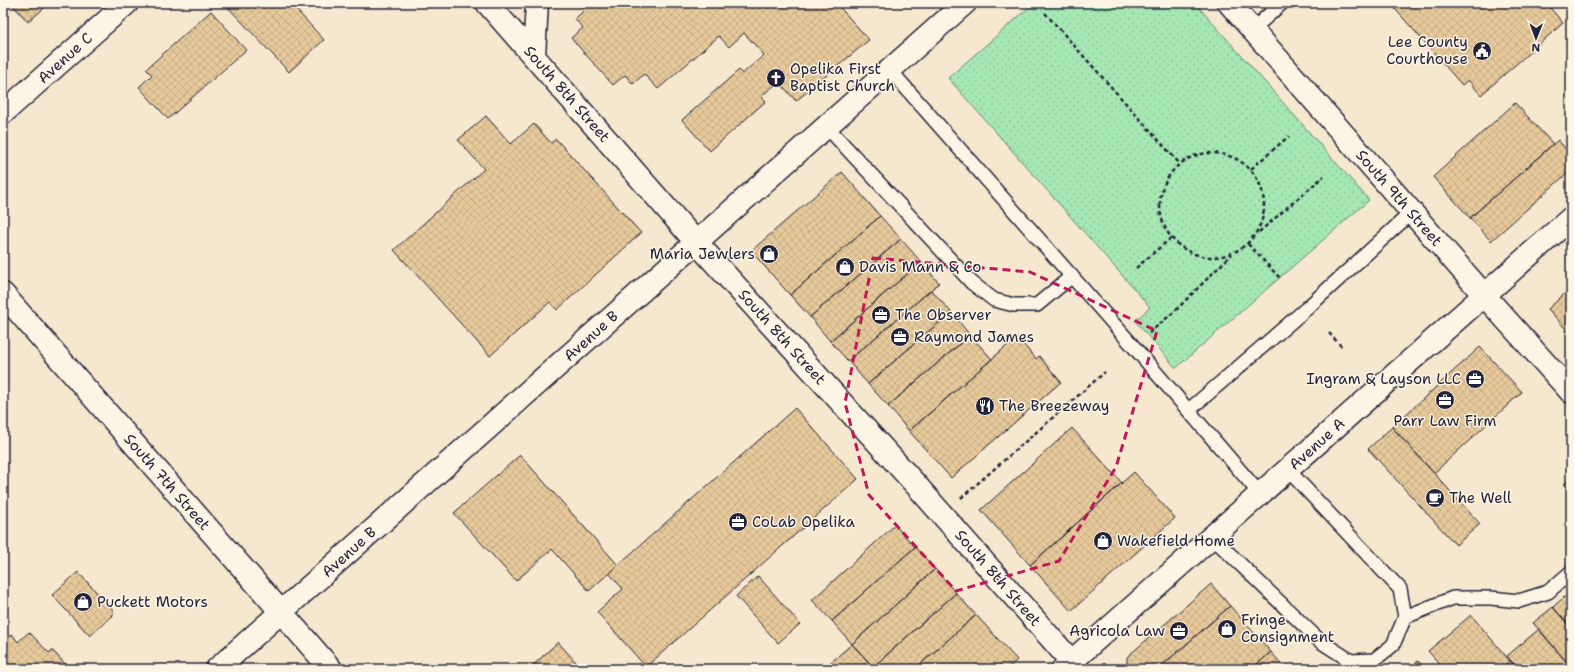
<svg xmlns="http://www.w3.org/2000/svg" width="1574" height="672" font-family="'Shantell Sans',sans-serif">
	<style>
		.grass { fill: url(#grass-dots); stroke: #648577 }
		.building { fill: url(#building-cross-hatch); stroke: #22223b }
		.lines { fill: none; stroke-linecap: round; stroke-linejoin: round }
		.service-casing { stroke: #22223b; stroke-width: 16 }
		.minor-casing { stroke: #22223b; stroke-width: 25 }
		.path { stroke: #22223b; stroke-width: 2.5; stroke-dasharray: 4 3; stroke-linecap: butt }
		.service { stroke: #fcf5e5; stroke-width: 13 }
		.minor { stroke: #fcf5e5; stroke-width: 22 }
		.marked { fill: none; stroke: #c2185b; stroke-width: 3; stroke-dasharray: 8 5; stroke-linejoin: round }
		.labels { text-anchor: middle; stroke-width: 3; stroke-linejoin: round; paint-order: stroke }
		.poi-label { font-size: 15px; fill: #22223b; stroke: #fcf5e5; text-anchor: start }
		.street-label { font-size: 15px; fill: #22223b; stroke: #fcf5e5 }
	</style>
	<defs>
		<pattern id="grass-dots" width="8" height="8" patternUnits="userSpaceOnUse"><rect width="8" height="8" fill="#a5e8b3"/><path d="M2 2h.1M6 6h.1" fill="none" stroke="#8ec79b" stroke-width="1.8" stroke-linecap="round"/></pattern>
		<pattern id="building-cross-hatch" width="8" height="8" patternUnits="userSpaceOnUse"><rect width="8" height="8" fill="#e7c99a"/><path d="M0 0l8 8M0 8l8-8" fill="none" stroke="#c6ac86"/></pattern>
	</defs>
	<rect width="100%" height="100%" fill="#f6e8ce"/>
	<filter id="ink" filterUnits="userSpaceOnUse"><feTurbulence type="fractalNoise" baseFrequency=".025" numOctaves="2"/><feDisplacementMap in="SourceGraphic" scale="8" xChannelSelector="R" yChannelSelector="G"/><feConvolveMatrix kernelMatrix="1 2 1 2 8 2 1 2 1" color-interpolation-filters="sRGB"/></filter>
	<g filter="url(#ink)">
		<path class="grass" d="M 1034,3 L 1195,3 L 1369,200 L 1176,368 L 1135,321 L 1150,307 L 948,78 Z"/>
		<path class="building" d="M 11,3 L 50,3 L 28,22 Z
			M 224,3 L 290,3 L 324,40 L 289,72 Z
			M 577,3 L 836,3 L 869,40 L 796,101 L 779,82 L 761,96 L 766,101 L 710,151 L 682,120 L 739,70 L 742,74 L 764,55 L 744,33 L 729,47 L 719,36 L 658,89 L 644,74 L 633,84 L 625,75 L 613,85 L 571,38 L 583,28 L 575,19 L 584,10 Z
			M 1390,3 L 1546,3 L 1563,23 L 1481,95 L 1468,80 L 1462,85 Z
			M 211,11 L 246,50 L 168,119 L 139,87 L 152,75 L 146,69 Z
			M 1515,103 L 1553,144 L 1470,218 L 1433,177 Z
			M 486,116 L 511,144 L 534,124 L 551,143 L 556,139 L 641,233 L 557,310 L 550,302 L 490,356 L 394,250 L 484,169 L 458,140 Z
			M 1558,140 L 1571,155 L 1571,170 L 1491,241 L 1470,218 Z
			M 842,172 L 880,216 L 790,295 L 751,251 Z
			M 880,216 L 901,239 L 810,317 L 790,295 Z
			M 901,239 L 921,262 L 830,341 L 810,317 Z
			M 921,262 L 939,283 L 848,361 L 830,341 Z
			M 1571,288 L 1571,335 L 1548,309 Z
			M 931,290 L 951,312 L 868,384 L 848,361 Z
			M 951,312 L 970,335 L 888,406 L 868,384 Z
			M 970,335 L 992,359 L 909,431 L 888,406 Z
			M 1017,337 L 1036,359 L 1039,356 L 1061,382 L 951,478 L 909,431 Z
			M 1480,347 L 1522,392 L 1434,473 L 1392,427 Z
			M 795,408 L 858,479 L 646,667 L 597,612 L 623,589 L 609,573 Z
			M 1392,427 L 1480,524 L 1456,545 L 1368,449 Z
			M 1072,428 L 1122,483 L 1030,565 L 981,510 Z
			M 520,455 L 618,565 L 589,591 L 552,549 L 516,581 L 454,513 Z
			M 1134,472 L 1175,518 L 1071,611 L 1030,565 Z
			M 1571,479 L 1571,492 L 1564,484 Z
			M 895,525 L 915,547 L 832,621 L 812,600 Z
			M 915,547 L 935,569 L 852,644 L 832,621 Z
			M 935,569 L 956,593 L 873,667 L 852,644 Z
			M 78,572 L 113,610 L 113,615 L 90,636 L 52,595 Z
			M 758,576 L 800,624 L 778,643 L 736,596 Z
			M 1211,584 L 1230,606 L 1158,669 L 1127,669 L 1127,657 Z
			M 1571,591 L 1571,628 L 1553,607 Z
			M 956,593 L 976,615 L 915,669 L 875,669 L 873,667 Z
			M 1230,606 L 1271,652 L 1252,669 L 1158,669 Z
			M 1553,607 L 1571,628 L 1571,667 L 1533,623 Z
			M 976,615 L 1017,660 L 1007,669 L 915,669 Z
			M 1471,615 L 1510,661 L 1501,669 L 1444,669 L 1428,651 Z
			M 1539,629 L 1571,667 L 1571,669 L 1518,669 L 1507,656 Z
			M 29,632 L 49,653 L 52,650 L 68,667 L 66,669 L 3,669 L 3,642 L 12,634 L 18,642 Z
			M 558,642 L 582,669 L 529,669 Z
			M 852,644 L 875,669 L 823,669 Z
			M 1271,652 L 1286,669 L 1252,669 Z
			M 1418,661 L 1425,669 L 1409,669 Z
			M 1510,661 L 1518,669 L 1501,669 Z"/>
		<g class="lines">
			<g class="service-casing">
				<path id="service" d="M 1252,30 L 1282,3
					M 890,70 L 1134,347 L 1260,494
					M 826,126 L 972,283 L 994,300 L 1014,305 L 1037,305 L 1072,276
					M 1189,410 L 1306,309 L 1412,212
					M 1212,537 L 1320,641 L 1351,661 L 1374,660 L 1393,645 L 1405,617 L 1400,589 L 1288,470
					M 1405,617 L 1453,598 L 1491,598 L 1519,601 L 1548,592 L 1571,572"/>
			</g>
			<g class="minor-casing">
				<path id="minor" d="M 487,3 L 696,242 L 917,486 L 1078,669
					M 1229,3 L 1484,295 L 1571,392
					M 534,56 L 537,3
					M 3,113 L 127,3
					M 3,294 L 331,669
					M 217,669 L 965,3
					M 1063,669 L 1571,218"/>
			</g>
			<path class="path" d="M 1045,13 L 1180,164
				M1160 205a52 52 0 1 1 104 0a52 52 0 1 1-104 0Z
				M 1251,169 L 1289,136
				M 1259,232 L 1324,176
				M 1248,244 L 1280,278
				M 1136,268 L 1171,238
				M 1149,333 L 1175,311 L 1232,254
				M 1329,333 L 1343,348
				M 961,498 L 1105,372"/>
			<use href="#service" class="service"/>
			<use href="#minor" class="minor"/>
		</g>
	</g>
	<path class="marked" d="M 873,258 L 1030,272 L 1157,331 L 1116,467 L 1059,561 L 956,591 L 869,495 L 845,403 Z"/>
	<defs>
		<g id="civic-disc" transform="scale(1)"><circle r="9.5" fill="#22223b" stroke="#fcf5e5"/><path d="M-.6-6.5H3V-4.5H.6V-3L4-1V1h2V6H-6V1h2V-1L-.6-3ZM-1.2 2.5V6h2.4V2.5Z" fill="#fff"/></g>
		<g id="church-disc" transform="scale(1)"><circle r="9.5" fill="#22223b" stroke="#fcf5e5"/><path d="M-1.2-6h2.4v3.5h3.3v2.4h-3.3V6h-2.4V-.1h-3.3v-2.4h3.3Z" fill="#fff"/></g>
		<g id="shop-disc" transform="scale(1)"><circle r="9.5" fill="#22223b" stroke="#fcf5e5"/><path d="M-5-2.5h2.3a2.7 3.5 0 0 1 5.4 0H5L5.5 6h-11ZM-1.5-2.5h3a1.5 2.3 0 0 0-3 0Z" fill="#fff"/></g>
		<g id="office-disc" transform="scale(1)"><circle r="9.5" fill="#22223b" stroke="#fcf5e5"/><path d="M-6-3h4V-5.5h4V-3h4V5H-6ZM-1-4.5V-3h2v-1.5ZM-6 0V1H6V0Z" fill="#fff"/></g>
		<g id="restaurant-disc" transform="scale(1)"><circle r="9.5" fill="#22223b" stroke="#fcf5e5"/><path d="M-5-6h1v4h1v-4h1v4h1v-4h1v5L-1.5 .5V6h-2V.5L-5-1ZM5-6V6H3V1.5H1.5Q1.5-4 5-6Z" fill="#fff"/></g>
		<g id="cafe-disc" transform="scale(1)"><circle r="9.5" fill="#22223b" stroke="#fcf5e5"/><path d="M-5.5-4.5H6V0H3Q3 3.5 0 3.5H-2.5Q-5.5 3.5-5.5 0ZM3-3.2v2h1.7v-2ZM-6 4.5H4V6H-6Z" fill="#fff"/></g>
	</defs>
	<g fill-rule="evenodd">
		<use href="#civic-disc" x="1482" y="51"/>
		<use href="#church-disc" x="776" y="78"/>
		<use href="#shop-disc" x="769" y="254"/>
		<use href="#shop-disc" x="845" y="267"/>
		<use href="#office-disc" x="881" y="315"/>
		<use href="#office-disc" x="900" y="337"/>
		<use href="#office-disc" x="1475" y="379"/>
		<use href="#office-disc" x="1445" y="400"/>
		<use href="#restaurant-disc" x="985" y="406"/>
		<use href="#cafe-disc" x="1435" y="498"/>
		<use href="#office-disc" x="738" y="522"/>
		<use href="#shop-disc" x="1103" y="541"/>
		<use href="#shop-disc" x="83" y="602"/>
		<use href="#shop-disc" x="1227" y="629"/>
		<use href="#office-disc" x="1179" y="631"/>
	</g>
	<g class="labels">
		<g class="poi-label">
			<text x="1468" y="47" text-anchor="end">Lee County<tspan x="1468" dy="17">Courthouse</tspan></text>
			<text x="790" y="74">Opelika First<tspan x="790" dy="17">Baptist Church</tspan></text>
			<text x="755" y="259" text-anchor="end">Maria Jewlers</text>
			<text x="859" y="272">Davis Mann &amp; Co</text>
			<text x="895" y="320">The Observer</text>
			<text x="914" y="342">Raymond James</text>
			<text x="1461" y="384" text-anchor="end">Ingram &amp; Layson LLC</text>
			<text x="999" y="411">The Breezeway</text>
			<text x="1445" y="426" text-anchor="middle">Parr Law Firm</text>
			<text x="1449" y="503">The Well</text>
			<text x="752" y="527">CoLab Opelika</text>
			<text x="1117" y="546">Wakefield Home</text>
			<text x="97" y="607">Puckett Motors</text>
			<text x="1241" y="625">Fringe<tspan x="1241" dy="17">Consignment</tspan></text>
			<text x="1165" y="636" text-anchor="end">Agricola Law</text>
		</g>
		<g class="street-label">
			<text transform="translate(65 58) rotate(-42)" y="5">Avenue C</text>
			<text transform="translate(567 94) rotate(49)" y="5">South 8th Street</text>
			<text transform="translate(1399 198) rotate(49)" y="5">South 9th Street</text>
			<text transform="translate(591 336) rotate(-42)" y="5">Avenue B</text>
			<text transform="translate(782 337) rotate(48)" y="5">South 8th Street</text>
			<text transform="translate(1317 444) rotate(-42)" y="5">Avenue A</text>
			<text transform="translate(167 482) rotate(49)" y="5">South 7th Street</text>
			<text transform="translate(349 552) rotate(-42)" y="5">Avenue B</text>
			<text transform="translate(998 578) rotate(49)" y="5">South 8th Street</text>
		</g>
	</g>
	<rect width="1574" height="672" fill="none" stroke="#fcf5e5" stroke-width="16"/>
	<rect x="8" y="8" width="1558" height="656" fill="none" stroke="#22223b" stroke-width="1.5" filter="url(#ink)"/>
	<g transform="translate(1536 38) rotate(181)" stroke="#fcf5e5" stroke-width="3" paint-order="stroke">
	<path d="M0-3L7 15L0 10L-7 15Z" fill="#22223b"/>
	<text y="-6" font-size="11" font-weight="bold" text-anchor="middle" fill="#22223b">N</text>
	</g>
</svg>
